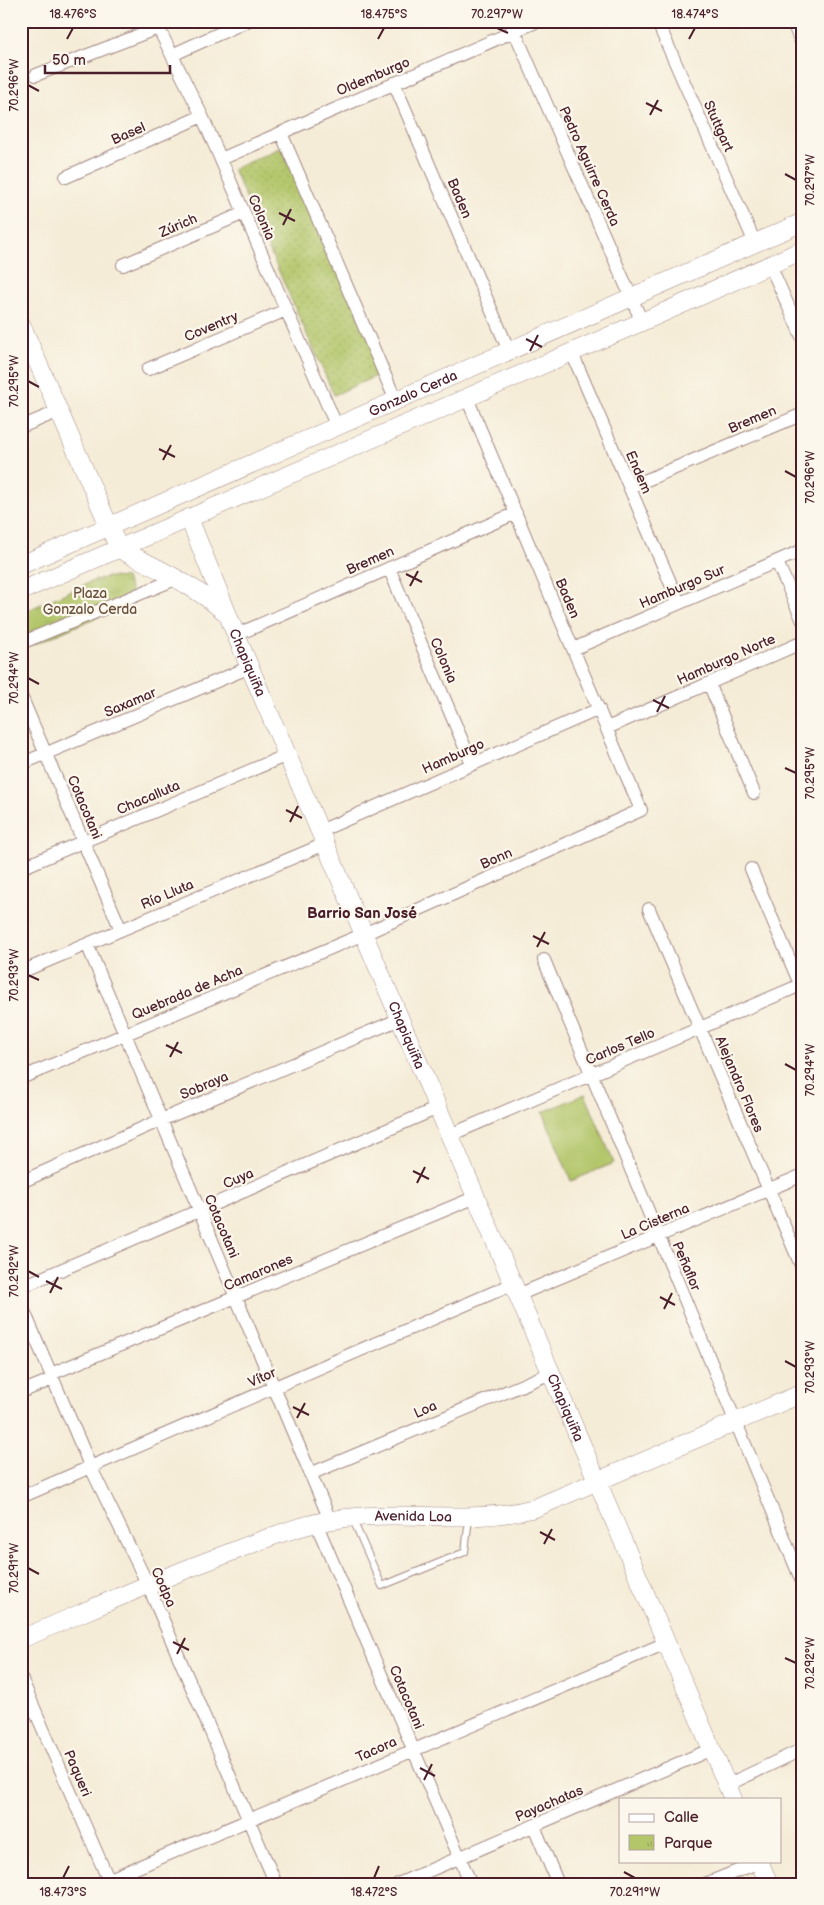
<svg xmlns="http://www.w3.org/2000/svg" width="824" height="1905" font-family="'Balsamiq Sans',sans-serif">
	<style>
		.grass { fill: url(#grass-dots); stroke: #7e724a }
		.park { fill: url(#park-tufts); stroke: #7e724a }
		.pitch { fill: #b3c66a; stroke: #7e724a }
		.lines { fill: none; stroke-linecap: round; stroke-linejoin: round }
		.lane-casing { stroke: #a08681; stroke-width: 8 }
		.street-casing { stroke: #a08681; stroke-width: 14 }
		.secondary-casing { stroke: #a08681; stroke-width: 19 }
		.lane { stroke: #fff; stroke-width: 6 }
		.street { stroke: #fff; stroke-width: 12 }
		.secondary { stroke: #fff; stroke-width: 18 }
		.ticks { fill: none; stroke: #4a1f2b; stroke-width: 2 }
		.labels { text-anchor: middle; stroke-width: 4.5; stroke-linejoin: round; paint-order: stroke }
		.street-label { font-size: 14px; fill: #4a1f2b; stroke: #fbf7ec }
		.park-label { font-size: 14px; fill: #6a513e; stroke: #fbf7ec }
		.neighbourhood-label { font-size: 15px; font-weight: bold; fill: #4a1f2b; stroke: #fbf7ec }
		.neatline { fill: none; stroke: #4a1f2b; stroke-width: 2 }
		.ticks-label { font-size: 12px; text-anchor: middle; fill: #4a1f2b }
	</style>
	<defs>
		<pattern id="grass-dots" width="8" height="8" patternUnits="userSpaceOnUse" patternTransform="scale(1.25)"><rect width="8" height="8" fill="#b3c66a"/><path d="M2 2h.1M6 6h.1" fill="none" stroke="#9baa5c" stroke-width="1.8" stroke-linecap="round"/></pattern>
		<pattern id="park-tufts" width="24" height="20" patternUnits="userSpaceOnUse" patternTransform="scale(1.25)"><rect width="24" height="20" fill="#b3c66a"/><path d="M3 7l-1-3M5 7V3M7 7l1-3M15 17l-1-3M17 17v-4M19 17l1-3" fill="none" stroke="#9baa5c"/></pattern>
	</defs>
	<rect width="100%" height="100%" fill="#fbf7ec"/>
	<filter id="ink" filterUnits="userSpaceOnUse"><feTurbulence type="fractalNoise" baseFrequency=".02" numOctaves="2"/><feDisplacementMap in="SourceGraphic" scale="10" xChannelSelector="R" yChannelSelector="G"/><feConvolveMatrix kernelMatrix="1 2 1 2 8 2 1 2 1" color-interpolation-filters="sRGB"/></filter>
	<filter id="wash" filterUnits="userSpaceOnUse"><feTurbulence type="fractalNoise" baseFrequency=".0096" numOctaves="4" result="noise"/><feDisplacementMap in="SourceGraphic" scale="20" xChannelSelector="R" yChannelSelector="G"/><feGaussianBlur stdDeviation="1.12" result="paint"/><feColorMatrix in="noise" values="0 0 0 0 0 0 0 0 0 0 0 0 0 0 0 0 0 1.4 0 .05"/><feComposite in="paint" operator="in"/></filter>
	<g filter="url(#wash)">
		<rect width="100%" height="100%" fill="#f5ecd7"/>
		<path class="grass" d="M 284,146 L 385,372 L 334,395 L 233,169 Z"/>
		<path class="park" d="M 108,577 L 126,578 L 134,601 L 21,650 L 21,613 L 95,580 Z"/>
		<path class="pitch" d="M 585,1094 L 614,1163 L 571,1181 L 543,1112 Z"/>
	</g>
	<g filter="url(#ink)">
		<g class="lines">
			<g class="lane-casing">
				<path id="lane" d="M 353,1520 L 382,1586 L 465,1552 L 469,1518"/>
			</g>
			<g class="street-casing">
				<path id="street" d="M 155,21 L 202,116 L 337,427
					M 510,21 L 642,322
					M 657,21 L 755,243
					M 792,21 L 803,46
					M 172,55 L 247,21
					M 36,75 L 158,28
					M 394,83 L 509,351
					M 281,133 L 396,401
					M 221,159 L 538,21
					M 66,177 L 202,116
					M 123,265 L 244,213
					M 770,265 L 803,339
					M 572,353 L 679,603
					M 148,369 L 286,310
					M 21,427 L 59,411
					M 630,487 L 803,414
					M 777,562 L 803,621
					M 389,568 L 472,764
					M 236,635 L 516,513
					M 21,643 L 178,578
					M 573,649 L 803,550
					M 709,683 L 754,793
					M 21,696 L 121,930
					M 607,728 L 803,642
					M 21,764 L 250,667
					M 320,831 L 599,709
					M 21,868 L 287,755
					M 751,869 L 803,991
					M 649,909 L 803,1270
					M 87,944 L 330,1520
					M 544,960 L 803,1584
					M 21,972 L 325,844
					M 21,1078 L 364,934 L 641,810 L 467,398
					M 450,1135 L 803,984
					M 21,1182 L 161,1120 L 400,1019
					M 21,1287 L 438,1108
					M 518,1295 L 803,1175
					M 21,1304 L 91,1468 L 148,1585 L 276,1884
					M 51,1374 L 476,1197
					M 21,1392 L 53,1379
					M 310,1474 L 551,1373
					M 21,1497 L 513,1284
					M 316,1523 L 471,1884
					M 21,1678 L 108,1879
					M 727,1785 L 803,1749
					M 534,1826 L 558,1884
					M 98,1884 L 666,1643
					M 398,1884 L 712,1749
					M 705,1884 L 760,1862"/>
			</g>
			<g class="secondary-casing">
				<g id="secondary">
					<path d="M 21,324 L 119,549 C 158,569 191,583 225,612"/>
					<path id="s1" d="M 189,518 L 236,635 L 733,1799"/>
					<path id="s2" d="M 21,565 L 803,222"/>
					<path d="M 21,591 L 660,314 L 803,250"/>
					<path id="s3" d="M 21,1639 C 87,1611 153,1581 221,1556 C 257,1542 294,1526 332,1520 C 401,1508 467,1526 535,1508 L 803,1393"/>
					<path d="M 759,1861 L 769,1884"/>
				</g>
			</g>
			<use href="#lane" class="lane"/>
			<use href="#street" class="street"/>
			<use href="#secondary" class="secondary"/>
		</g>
	</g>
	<path class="ticks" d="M 497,28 L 508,33M 67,39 L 73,28M 378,39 L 384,28M 689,39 L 695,28M 28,85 L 39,91M 646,103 L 662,111M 650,115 L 658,100M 785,174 L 796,180M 279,213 L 295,221M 283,225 L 291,209M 526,339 L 542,347M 530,351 L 538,335M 28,381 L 39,387M 159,449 L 175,457M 163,460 L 171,445M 785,471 L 796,477M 406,574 L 422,582M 410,586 L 418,571M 28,678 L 39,684M 653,700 L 669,708M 657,712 L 665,696M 785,768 L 796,773M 286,810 L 302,818M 290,822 L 298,806M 533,936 L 549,944M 537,947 L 545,932M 28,975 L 39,980M 166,1045 L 182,1053M 170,1057 L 178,1042M 785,1064 L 796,1070M 413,1171 L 429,1179M 417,1183 L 425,1167M 28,1271 L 39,1277M 46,1281 L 62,1289M 50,1293 L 58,1277M 660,1297 L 675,1305M 664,1309 L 672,1293M 785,1361 L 796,1367M 293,1407 L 309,1415M 297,1418 L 305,1403M 540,1532 L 555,1540M 544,1544 L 552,1529M 28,1568 L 39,1574M 173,1642 L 189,1650M 177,1654 L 185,1638M 785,1658 L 796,1663M 420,1768 L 435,1776M 424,1780 L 432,1764M 624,1872 L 635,1878M 63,1878 L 69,1866M 374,1878 L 379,1866"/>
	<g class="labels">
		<g class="street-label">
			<text transform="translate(373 76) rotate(-23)" y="5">Oldemburgo</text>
			<text transform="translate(719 126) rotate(66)" y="5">Stuttgart</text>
			<text transform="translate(128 133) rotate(-24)" y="5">Basel</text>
			<text transform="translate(590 166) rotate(66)" y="5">Pedro Aguirre Cerda</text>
			<text transform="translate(460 198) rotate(67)" y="5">Baden</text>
			<text transform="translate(262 217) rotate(67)" y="5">Colonia</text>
			<text transform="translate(178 225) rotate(-24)" y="5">Zúrich</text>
			<text transform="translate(211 326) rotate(-23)" y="5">Coventry</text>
			<text dy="5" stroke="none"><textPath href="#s2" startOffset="428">Gonzalo Cerda</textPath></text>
			<text transform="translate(752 419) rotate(-23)" y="5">Bremen</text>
			<text transform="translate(639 472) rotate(67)" y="5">Endem</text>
			<text transform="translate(370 560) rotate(-24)" y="5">Bremen</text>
			<text transform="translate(682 586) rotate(-23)" y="5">Hamburgo Sur</text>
			<text transform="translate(568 598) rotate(67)" y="5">Baden</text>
			<text transform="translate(726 659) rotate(-24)" y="5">Hamburgo Norte</text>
			<text transform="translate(444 660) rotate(67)" y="5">Colonia</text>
			<text dy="5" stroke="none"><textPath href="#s1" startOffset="156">Chapiquiña</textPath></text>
			<text transform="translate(130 702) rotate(-23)" y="5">Saxamar</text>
			<text transform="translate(453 756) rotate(-24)" y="5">Hamburgo</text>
			<text transform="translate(148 797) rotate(-23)" y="5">Chacalluta</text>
			<text transform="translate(85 807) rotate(67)" y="5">Cotacotani</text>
			<text transform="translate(496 858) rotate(-24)" y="5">Bonn</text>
			<text transform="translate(167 894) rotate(-23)" y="5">Río Lluta</text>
			<text transform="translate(187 992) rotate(-23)" y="5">Quebrada de Acha</text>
			<text dy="5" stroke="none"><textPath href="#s1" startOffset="561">Chapiquiña</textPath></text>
			<text transform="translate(620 1046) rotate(-23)" y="5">Carlos Tello</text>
			<text transform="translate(740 1084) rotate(67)" y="5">Alejandro Flores</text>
			<text transform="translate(204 1085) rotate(-23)" y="5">Sobraya</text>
			<text transform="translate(238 1178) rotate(-23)" y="5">Cuya</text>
			<text transform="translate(655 1221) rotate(-23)" y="5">La Cisterna</text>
			<text transform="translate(222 1226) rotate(67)" y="5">Cotacotani</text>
			<text transform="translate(687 1266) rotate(67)" y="5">Peñaflor</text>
			<text transform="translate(258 1272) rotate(-23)" y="5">Camarones</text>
			<text transform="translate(262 1377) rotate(-24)" y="5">Vítor</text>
			<text dy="5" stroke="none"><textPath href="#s1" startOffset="966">Chapiquiña</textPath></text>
			<text transform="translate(425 1409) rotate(-23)" y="5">Loa</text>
			<text dy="5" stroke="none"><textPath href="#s3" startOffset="415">Avenida Loa</textPath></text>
			<text transform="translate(164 1587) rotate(66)" y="5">Codpa</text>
			<text transform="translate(407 1697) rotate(67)" y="5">Cotacotani</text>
			<text transform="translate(376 1749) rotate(-24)" y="5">Tacora</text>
			<text transform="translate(78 1773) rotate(67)" y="5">Paqueri</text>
			<text transform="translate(549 1803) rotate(-23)" y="5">Payachatas</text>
		</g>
		<g class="park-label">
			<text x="90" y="598">Plaza<tspan x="90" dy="16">Gonzalo Cerda</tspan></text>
		</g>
		<g class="neighbourhood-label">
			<text x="362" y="918">Barrio San José</text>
		</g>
	</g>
	<rect width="824" height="1905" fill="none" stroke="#fbf7ec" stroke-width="55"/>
	<rect x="619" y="1798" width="162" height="65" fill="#fbf7ec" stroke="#b4a19f"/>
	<rect x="629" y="1814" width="25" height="8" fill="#ffffff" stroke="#b4a19f"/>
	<text x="664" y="1822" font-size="15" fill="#4a1f2b">Calle</text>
	<rect x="629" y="1835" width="25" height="15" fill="url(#park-tufts)" stroke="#b4a19f"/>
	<text x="664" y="1848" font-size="15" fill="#4a1f2b">Parque</text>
	<path d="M45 65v8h125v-8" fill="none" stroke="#4a1f2b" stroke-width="2.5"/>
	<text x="52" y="65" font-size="15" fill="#4a1f2b" stroke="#fbf7ec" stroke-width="4" paint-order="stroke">50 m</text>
	<rect x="28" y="28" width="768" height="1850" class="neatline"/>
	<g class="ticks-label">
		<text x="73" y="18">18.476°S</text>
		<text x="384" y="18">18.475°S</text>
		<text x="497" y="18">70.297°W</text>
		<text x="695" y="18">18.474°S</text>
		<text transform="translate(14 85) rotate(-90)" y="4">70.296°W</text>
		<text transform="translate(810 180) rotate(-90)" y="4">70.297°W</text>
		<text transform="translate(14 381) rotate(-90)" y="4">70.295°W</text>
		<text transform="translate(810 477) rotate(-90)" y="4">70.296°W</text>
		<text transform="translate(14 678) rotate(-90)" y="4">70.294°W</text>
		<text transform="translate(810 773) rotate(-90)" y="4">70.295°W</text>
		<text transform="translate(14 975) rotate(-90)" y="4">70.293°W</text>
		<text transform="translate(810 1070) rotate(-90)" y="4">70.294°W</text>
		<text transform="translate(14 1271) rotate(-90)" y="4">70.292°W</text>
		<text transform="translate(810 1367) rotate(-90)" y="4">70.293°W</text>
		<text transform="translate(14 1568) rotate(-90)" y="4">70.291°W</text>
		<text transform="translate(810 1663) rotate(-90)" y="4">70.292°W</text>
		<text x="63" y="1896">18.473°S</text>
		<text x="374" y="1896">18.472°S</text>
		<text x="635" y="1896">70.291°W</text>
	</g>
</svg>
